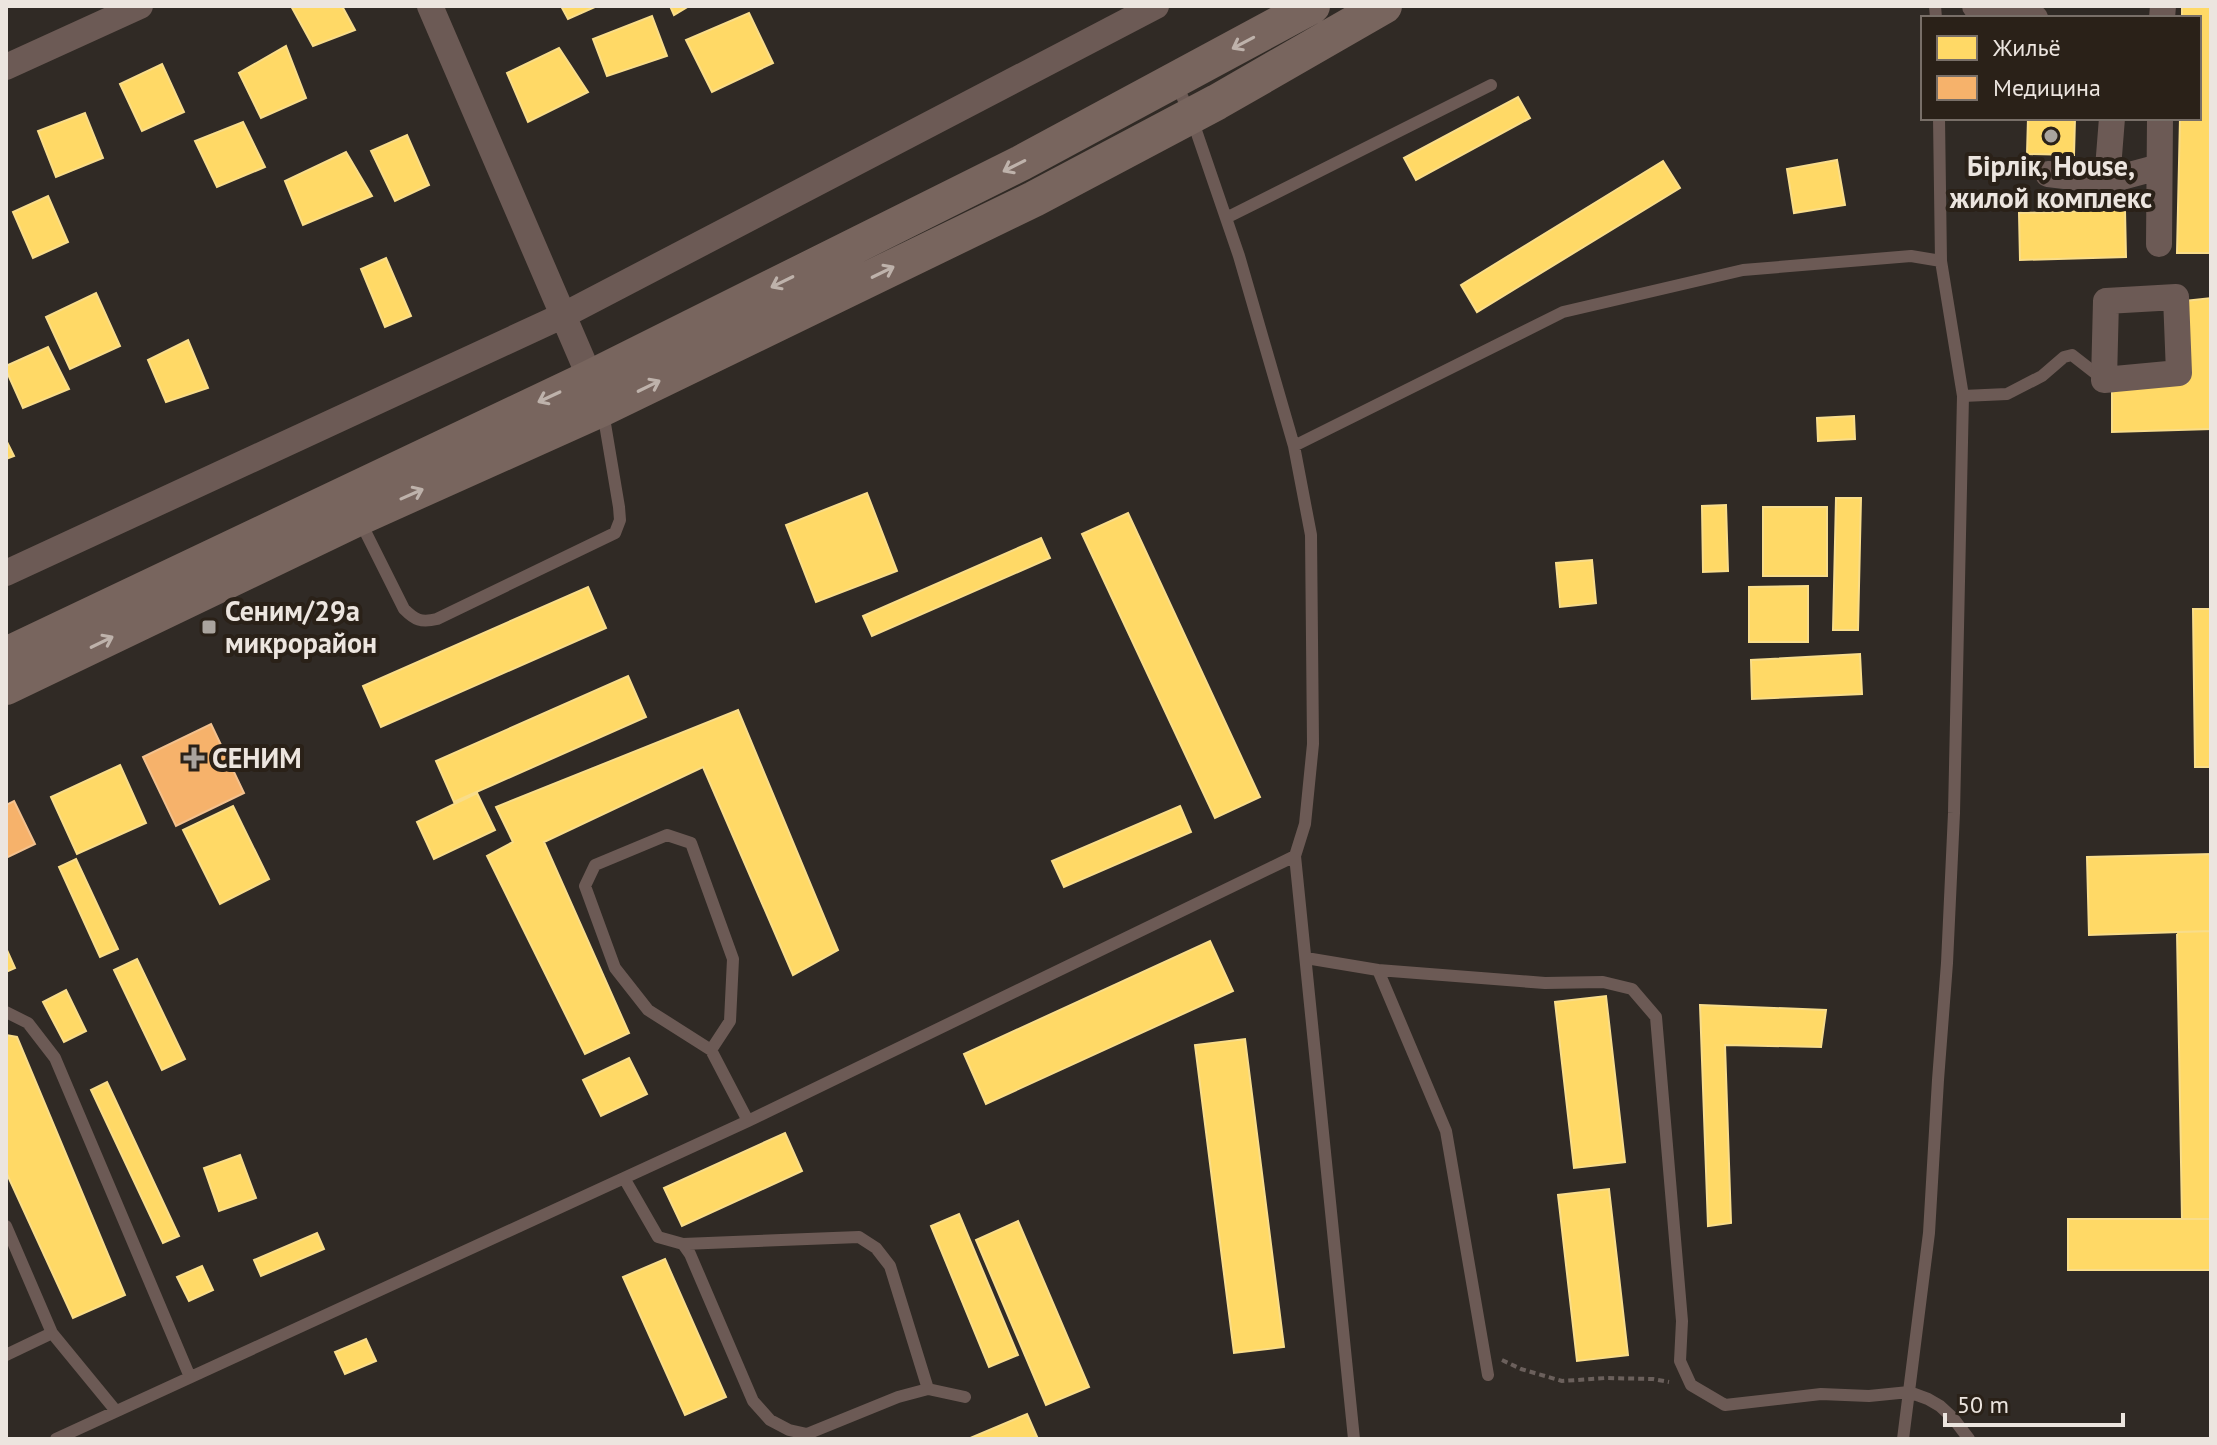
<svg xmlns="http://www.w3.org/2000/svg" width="2217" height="1445" font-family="'PT Sans',sans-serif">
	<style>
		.homes { fill: #ffd966; stroke: #f9dd8a; stroke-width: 2 }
		.health { fill: #f6b26b; stroke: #f3c18e; stroke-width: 2 }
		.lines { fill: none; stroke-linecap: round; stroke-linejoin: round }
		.path { stroke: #6b605c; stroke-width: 4; stroke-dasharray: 6 4; stroke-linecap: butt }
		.lane { stroke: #6c5a55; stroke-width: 12 }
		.street { stroke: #6c5a55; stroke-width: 26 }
		.secondary { stroke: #78655e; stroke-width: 36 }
		.oneway { stroke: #beb2ab }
		.poi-dot { fill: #aaa49e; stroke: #2a2118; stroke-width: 3 }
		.labels { text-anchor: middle; stroke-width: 8; stroke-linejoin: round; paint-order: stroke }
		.poi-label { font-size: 28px; font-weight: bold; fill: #ece5df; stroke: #2a2118; text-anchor: start }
	</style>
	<rect width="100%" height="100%" fill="#302a25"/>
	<path class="homes" d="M 291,6 L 342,6 L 355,30 L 313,46 Z
		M 561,6 L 597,6 L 568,19 Z
		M 670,6 L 689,6 L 674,15 Z
		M 2182,6 L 2211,6 L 2211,253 L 2177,253 L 2180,118 L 2199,118 L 2199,18 L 2182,18 Z
		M 749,13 L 773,63 L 712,92 L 686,40 Z
		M 652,16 L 667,56 L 607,76 L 593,39 Z
		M 286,46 L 306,98 L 261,118 L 239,73 Z
		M 559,48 L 588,92 L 528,122 L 507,73 Z
		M 162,64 L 184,112 L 142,131 L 120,84 Z
		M 1518,97 L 1530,118 L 1416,180 L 1404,158 Z
		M 85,113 L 103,158 L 56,177 L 38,131 Z
		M 2028,118 L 2075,118 L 2074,155 L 2027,154 Z
		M 243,122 L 265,167 L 217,187 L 195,141 Z
		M 407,135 L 429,185 L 395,201 L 371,151 Z
		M 346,152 L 372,196 L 303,225 L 285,181 Z
		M 1837,160 L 1845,205 L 1794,213 L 1787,169 Z
		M 1663,161 L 1680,188 L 1477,312 L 1461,285 Z
		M 48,196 L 68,242 L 33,258 L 13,212 Z
		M 2125,210 L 2126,257 L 2020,260 L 2019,213 Z
		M 386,258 L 411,316 L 385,327 L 361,269 Z
		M 96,293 L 120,346 L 70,369 L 46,317 Z
		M 2211,298 L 2211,429 L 2112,432 L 2112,389 L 2187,383 L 2185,301 Z
		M 188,340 L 208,388 L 166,402 L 148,360 Z
		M 48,347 L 69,389 L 23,408 L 6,370 L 6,366 Z
		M 1854,416 L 1855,439 L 1818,441 L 1817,418 Z
		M 6,440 L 14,456 L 6,459 Z
		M 867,493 L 897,571 L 816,602 L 786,525 Z
		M 1836,498 L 1861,498 L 1858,630 L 1833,630 Z
		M 1726,505 L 1728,571 L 1703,572 L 1702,506 Z
		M 1763,507 L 1827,507 L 1827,576 L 1763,576 Z
		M 1128,513 L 1260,797 L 1215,818 L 1082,534 Z
		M 1041,538 L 1050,558 L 872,636 L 863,616 Z
		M 1592,560 L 1596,603 L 1560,607 L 1556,563 Z
		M 1808,586 L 1808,642 L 1749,642 L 1749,587 Z
		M 588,587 L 606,628 L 381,727 L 363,686 Z
		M 2193,609 L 2211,609 L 2211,767 L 2195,767 Z
		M 1860,654 L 1862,694 L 1752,699 L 1751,660 Z
		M 628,676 L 646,717 L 454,802 L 436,761 Z
		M 738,710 L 838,950 L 793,975 L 703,767 L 544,842 L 629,1033 L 585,1054 L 487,856 L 513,842 L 496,807 Z
		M 120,765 L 146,823 L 77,854 L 51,797 Z
		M 477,793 L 495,830 L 434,859 L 417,822 Z
		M 233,806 L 269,879 L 220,904 L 183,830 Z
		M 1180,806 L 1191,832 L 1064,887 L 1052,861 Z
		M 2211,854 L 2211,931 L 2089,935 L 2087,857 Z
		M 76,859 L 118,949 L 100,957 L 59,867 Z
		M 2211,931 L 2211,1219 L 2182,1219 L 2177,932 Z
		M 1210,941 L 1233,991 L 986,1104 L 964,1054 Z
		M 6,948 L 15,968 L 6,972 Z
		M 137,959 L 185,1059 L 162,1070 L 114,970 Z
		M 66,990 L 86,1031 L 64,1042 L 43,1002 Z
		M 1606,996 L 1625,1162 L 1574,1168 L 1555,1002 Z
		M 1700,1005 L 1826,1010 L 1821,1047 L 1725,1045 L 1731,1223 L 1708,1226 Z
		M 6,1035 L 17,1037 L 125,1295 L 73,1318 L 6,1172 Z
		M 1245,1039 L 1284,1347 L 1234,1353 L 1195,1045 Z
		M 629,1058 L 647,1094 L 601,1116 L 583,1080 Z
		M 107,1082 L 179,1236 L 163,1243 L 91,1090 Z
		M 785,1133 L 802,1171 L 682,1226 L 664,1188 Z
		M 240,1155 L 256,1198 L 219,1211 L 204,1168 Z
		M 1609,1189 L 1628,1355 L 1577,1361 L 1558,1195 Z
		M 959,1214 L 1018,1355 L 989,1367 L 931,1226 Z
		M 2068,1219 L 2211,1219 L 2211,1270 L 2068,1270 Z
		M 1018,1221 L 1089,1387 L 1046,1405 L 976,1240 Z
		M 317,1233 L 324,1249 L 261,1276 L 254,1260 Z
		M 665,1259 L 726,1397 L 685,1415 L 623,1277 Z
		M 202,1266 L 213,1290 L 189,1301 L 177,1277 Z
		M 366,1339 L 376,1361 L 345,1374 L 335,1352 Z
		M 1027,1414 L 1038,1439 L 968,1439 Z"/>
	<path class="health" d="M 211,724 L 244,793 L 176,826 L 143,757 Z
		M 14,801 L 35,844 L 6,858 L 6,805 Z"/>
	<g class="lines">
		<path class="path" d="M 1502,1360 L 1521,1369 L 1562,1381 L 1606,1378 L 1653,1379 L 1669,1382"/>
		<path class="lane" d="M 1935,6 L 1936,18
			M 1939,118 L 1941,261
			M 1228,217 L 1491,85
			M 1963,396 L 2007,394 L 2042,376 L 2064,357 L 2072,355 L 2104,380
			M 1294,446 L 1563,312 L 1743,270 L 1911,256 L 1941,261 L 1963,396 L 1954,813 L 1947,963 L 1938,1080 L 1929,1233 L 1903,1439
			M 360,521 L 404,609 C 415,620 421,623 437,619 L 615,533 L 620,520 L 619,507 L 603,412
			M 1295,856 L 1354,1439
			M 1306,958 L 1378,970 L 1446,1131 L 1488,1375
			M 1378,970 L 1545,983 L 1603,982 L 1632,989 L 1656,1017 L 1682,1321 L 1680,1361 L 1691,1385 L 1725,1405 L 1821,1394 L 1869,1396 L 1909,1392 L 1928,1399 L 1940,1406 L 1953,1418 L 1969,1439
			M 6,1012 L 28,1023 L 55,1058 L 190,1377
			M 711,1050 L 730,1021 L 733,959 L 691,843 L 667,835 L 595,865 L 585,886 L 615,968 L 648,1010 L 711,1050 L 748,1121
			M 624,1178 L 658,1237 L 683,1244 L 690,1254 L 753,1401 L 770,1420 L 789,1430 L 807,1434 L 898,1397 L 928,1389 L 965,1397
			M 6,1226 L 52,1333 L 6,1355
			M 683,1244 L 859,1237 L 876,1248 L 890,1266 L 928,1389
			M 52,1333 L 116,1411
			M 56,1439 L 748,1121 L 1295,856 L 1305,824 L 1313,744 L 1311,535 L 1294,446 L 1239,256 L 1191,116 L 1176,83"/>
		<path class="street" d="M 430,6 L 597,394
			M 1975,6 L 1999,8 L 2035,18
			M 2162,18 L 2163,6
			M 6,67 L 140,6
			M 2048,174 L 2107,181 L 2159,167
			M 2107,181 L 2112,118
			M 2159,244 L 2160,118
			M 2176,297 L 2179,373 L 2104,380 L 2106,301 Z
			M 6,573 L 564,315 L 1156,6"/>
		<path class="secondary" d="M 6,655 L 590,378 L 1021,163 L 1312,6
			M 6,687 L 358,518 L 603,408 L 1034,199 L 1217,102 L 1384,6"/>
	</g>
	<defs><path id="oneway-shaft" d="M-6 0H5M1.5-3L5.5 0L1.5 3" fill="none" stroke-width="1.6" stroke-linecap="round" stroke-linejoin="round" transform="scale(2)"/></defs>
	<g class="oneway">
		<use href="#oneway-shaft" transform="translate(1243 43) rotate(152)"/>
		<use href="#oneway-shaft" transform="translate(1014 166) rotate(153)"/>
		<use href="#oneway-shaft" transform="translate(883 272) rotate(-26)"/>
		<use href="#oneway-shaft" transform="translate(782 282) rotate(154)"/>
		<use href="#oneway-shaft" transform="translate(649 386) rotate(-26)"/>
		<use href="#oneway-shaft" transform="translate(549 397) rotate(155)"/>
		<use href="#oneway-shaft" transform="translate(412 494) rotate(-24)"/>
		<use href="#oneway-shaft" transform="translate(102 642) rotate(-26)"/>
	</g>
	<g class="poi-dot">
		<circle cx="2051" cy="136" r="8"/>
		<rect x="201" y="619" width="16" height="16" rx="4"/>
		<path d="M190 746h8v8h8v8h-8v8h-8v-8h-8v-8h8z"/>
	</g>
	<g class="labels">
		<g class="poi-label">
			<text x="2051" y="176" text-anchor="middle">Бірлік, House,<tspan x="2051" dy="32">жилой комплекс</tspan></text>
			<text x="225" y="621">Сеним/29а<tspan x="225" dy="32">микрорайон</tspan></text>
			<text x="212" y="768">СЕНИМ</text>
		</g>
	</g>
	<rect width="2217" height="1445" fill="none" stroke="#ece5df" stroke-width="16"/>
	<rect x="1921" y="16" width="280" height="104" fill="#2a2118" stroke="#786f68" stroke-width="2"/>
	<rect x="1937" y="36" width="40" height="24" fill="#ffd966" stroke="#786f68" stroke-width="2"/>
	<text x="1993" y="56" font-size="24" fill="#ece5df">Жильё</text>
	<rect x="1937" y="76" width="40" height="24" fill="#f6b26b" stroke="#786f68" stroke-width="2"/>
	<text x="1993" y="96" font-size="24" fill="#ece5df">Медицина</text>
	<path d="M1945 1413v12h178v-12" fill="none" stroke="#ece5df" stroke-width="4"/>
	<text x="1957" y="1413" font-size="24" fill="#ece5df" stroke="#2a2118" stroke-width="6" paint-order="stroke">50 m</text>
</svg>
